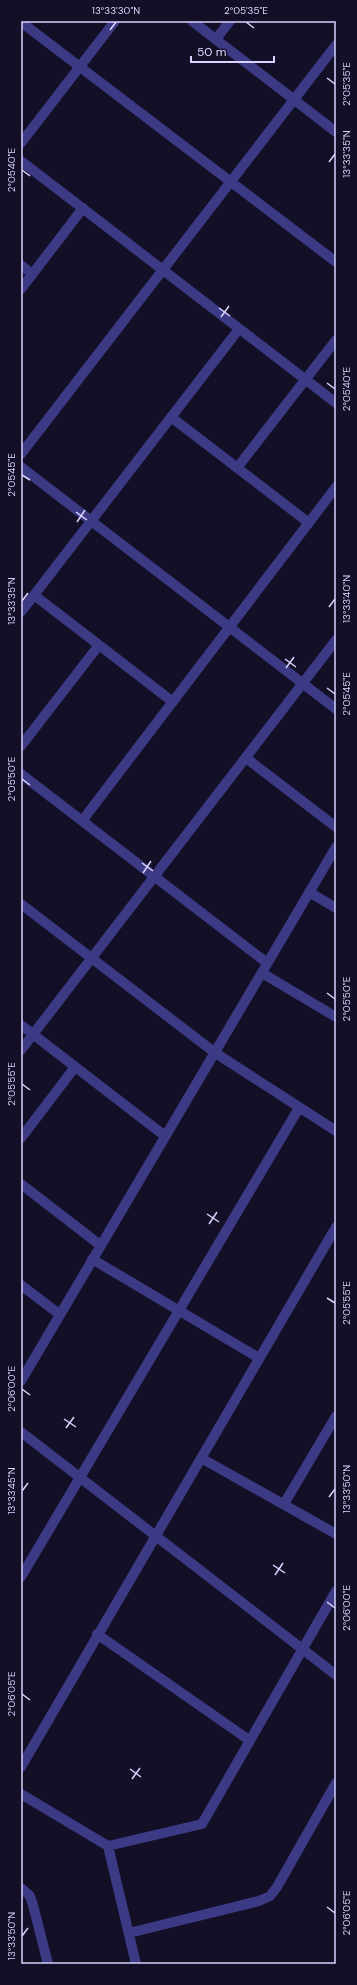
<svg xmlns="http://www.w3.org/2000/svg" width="357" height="1985" font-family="'DM Sans',sans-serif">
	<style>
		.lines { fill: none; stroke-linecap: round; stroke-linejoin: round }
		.minor { stroke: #3d3a85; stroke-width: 10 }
		.tertiary { stroke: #3d3a85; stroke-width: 10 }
		.ticks { fill: none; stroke: #d9d4ff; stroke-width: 1.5 }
		.neatline { fill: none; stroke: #d9d4ff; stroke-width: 1.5 }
		.ticks-label { font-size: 10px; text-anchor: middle; fill: #d9d4ff }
	</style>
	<rect width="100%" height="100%" fill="#130f26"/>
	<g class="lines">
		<path class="minor" d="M 192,21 L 336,132
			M 21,22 L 336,262
			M 216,39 L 230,21
			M 21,143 L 115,21
			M 21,161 L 336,403
			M 21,265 L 32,274
			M 21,289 L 83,208
			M 171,417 L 309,523
			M 21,454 L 336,45
			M 21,467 L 336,709
			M 237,468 L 336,340
			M 34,595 L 173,702
			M 21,612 L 239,329
			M 21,746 L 99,645
			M 246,758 L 336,827
			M 21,774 L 267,963
			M 82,821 L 336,487
			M 309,892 L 336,908
			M 21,904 L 214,1052 L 336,1131
			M 262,973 L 336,1017
			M 21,1025 L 165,1136
			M 21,1050 L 336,640
			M 21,1138 L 75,1067
			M 21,1184 L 100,1245
			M 92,1259 L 259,1358
			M 21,1285 L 59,1314
			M 21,1381 L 336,847
			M 201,1458 L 336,1534
			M 284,1504 L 336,1416
			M 21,1577 L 299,1108
			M 97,1634 L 249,1740
			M 21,1767 L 336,1227
			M 21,1794 L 108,1846 L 202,1824 L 336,1591
			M 108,1846 L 136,1964
			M 21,1888 L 30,1896 L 33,1905 L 48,1964
			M 129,1933 L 259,1901 L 270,1896 L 277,1887 L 336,1783"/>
		<path class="tertiary" d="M 21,1432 L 336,1675"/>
	</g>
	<path class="ticks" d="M 246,22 L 254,28M 110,30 L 116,22M 327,78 L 335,84M 329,162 L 335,154M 22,170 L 30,176M 219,308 L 230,316M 221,317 L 229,306M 327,383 L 335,389M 22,475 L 30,480M 76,512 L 87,520M 77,522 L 85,510M 22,601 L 28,593M 329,607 L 335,599M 285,659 L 296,667M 286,668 L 294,657M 327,688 L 335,694M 22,779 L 30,785M 142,863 L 153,871M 143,873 L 151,861M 327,993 L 335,999M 22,1084 L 30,1090M 207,1214 L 219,1222M 209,1224 L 217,1212M 327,1298 L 335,1303M 22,1389 L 30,1395M 64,1419 L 76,1427M 66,1428 L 74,1417M 22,1491 L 28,1483M 329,1497 L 335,1489M 273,1565 L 285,1573M 275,1575 L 283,1563M 327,1602 L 335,1608M 22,1694 L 30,1700M 130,1769 L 141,1777M 132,1779 L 140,1768M 327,1907 L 335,1913M 22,1936 L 28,1928"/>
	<rect width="357" height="1985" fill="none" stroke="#130f26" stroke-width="44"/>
	<path d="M191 56v6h83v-6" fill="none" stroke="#d9d4ff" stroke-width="2"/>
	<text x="197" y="56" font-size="12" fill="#d9d4ff" stroke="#130f26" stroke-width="3" paint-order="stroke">50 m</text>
	<rect x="22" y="22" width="313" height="1941" class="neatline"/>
	<g class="ticks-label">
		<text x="116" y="14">13°33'30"N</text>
		<text x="246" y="14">2°05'35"E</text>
		<text transform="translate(346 84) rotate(-90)" y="4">2°05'35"E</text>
		<text transform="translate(346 154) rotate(-90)" y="4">13°33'35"N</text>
		<text transform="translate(11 170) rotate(-90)" y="4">2°05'40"E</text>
		<text transform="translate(346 389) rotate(-90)" y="4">2°05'40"E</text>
		<text transform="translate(11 475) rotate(-90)" y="4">2°05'45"E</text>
		<text transform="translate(346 599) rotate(-90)" y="4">13°33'40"N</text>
		<text transform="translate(11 601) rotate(-90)" y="4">13°33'35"N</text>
		<text transform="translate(346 694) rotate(-90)" y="4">2°05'45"E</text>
		<text transform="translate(11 779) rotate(-90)" y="4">2°05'50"E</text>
		<text transform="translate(346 999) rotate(-90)" y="4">2°05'50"E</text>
		<text transform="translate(11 1084) rotate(-90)" y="4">2°05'55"E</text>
		<text transform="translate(346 1303) rotate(-90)" y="4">2°05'55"E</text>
		<text transform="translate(11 1389) rotate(-90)" y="4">2°06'00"E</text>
		<text transform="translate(346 1489) rotate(-90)" y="4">13°33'50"N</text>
		<text transform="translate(11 1491) rotate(-90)" y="4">13°33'45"N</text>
		<text transform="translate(346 1608) rotate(-90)" y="4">2°06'00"E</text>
		<text transform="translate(11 1694) rotate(-90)" y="4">2°06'05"E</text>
		<text transform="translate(346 1913) rotate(-90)" y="4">2°06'05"E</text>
		<text transform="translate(11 1936) rotate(-90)" y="4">13°33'50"N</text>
	</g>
</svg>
